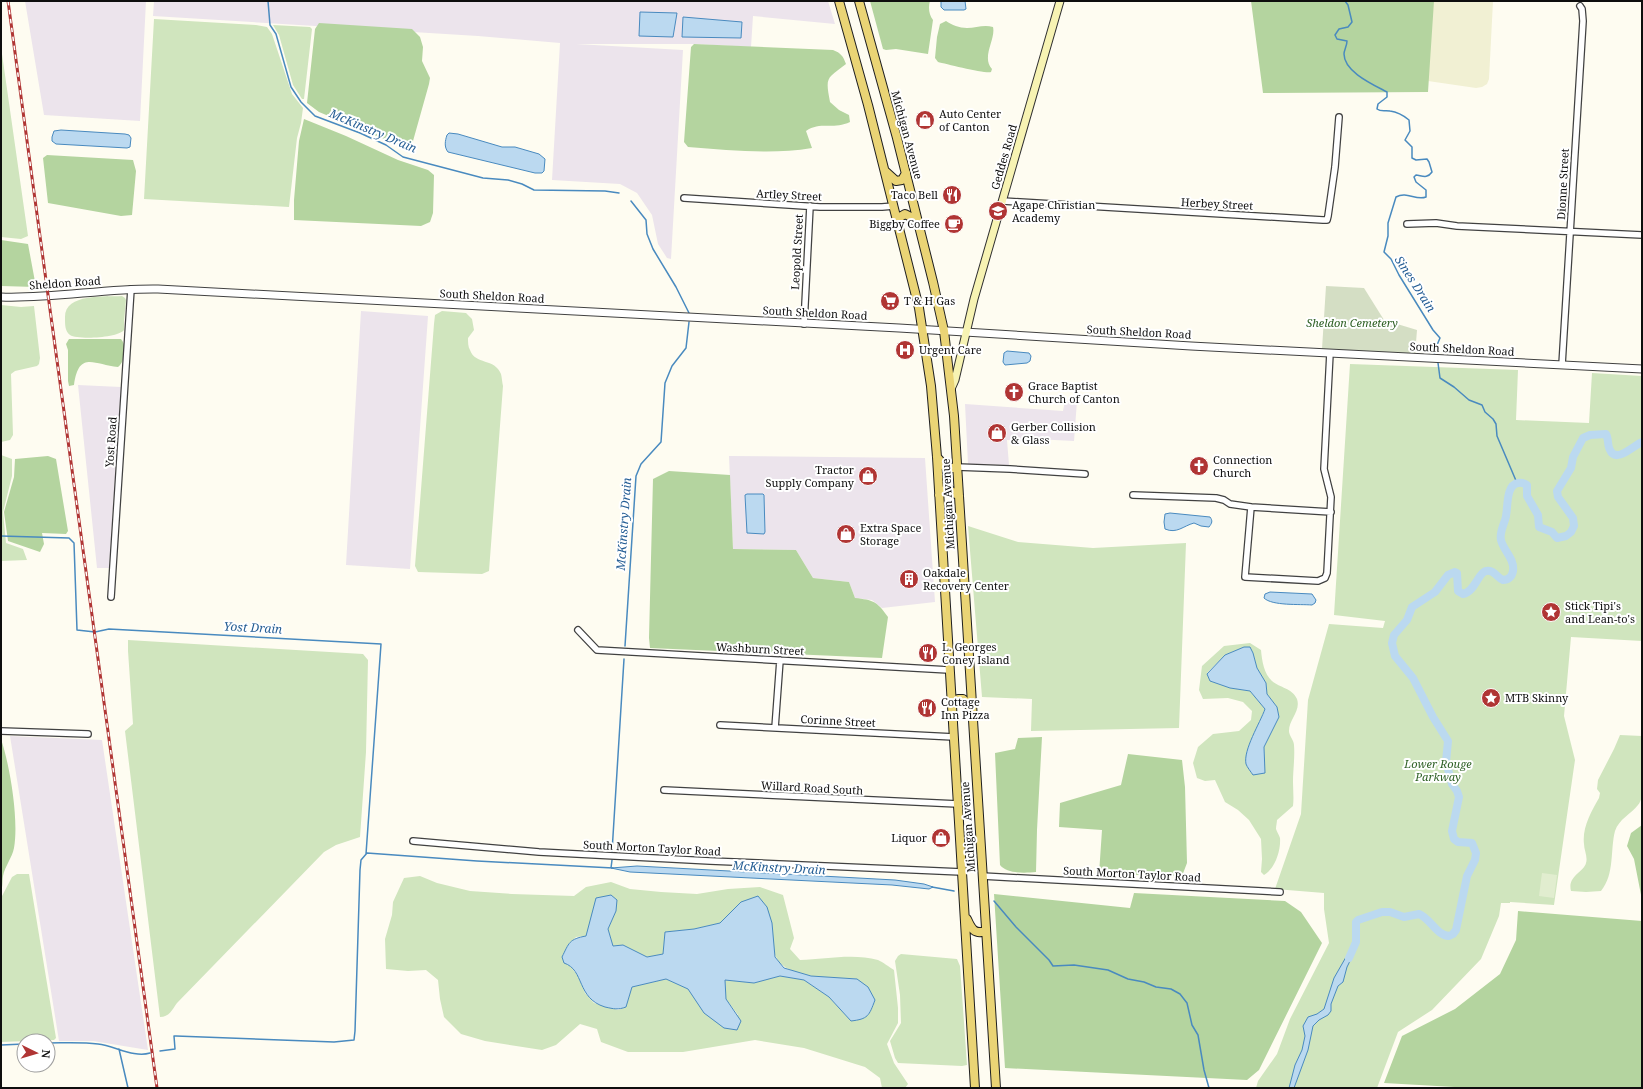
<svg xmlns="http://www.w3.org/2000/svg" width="1643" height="1089" font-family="'Noto Serif',serif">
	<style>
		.industrial { fill: #ece4ec }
		.farmland { fill: #f1f0d3 }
		.green { fill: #d0e5be; fill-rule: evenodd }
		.forest { fill: #b4d49f }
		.cemetery { fill: #d4dec4 }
		.pitch { fill: #e1edcf }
		.water { fill: #bbd9f0; stroke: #498abf }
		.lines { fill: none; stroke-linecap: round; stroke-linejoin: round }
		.stream { stroke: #498abf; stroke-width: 1.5 }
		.river { stroke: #bbd9f0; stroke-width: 8 }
		.minor-casing { stroke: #414141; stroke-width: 8 }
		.tertiary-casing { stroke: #414141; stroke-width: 9 }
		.secondary-casing { stroke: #303030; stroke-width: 9 }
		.primary-casing { stroke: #1f1f1f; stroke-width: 10 }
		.minor { stroke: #fff; stroke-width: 5.5 }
		.tertiary { stroke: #fff; stroke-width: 7 }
		.secondary { stroke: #f7f3b3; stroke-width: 7 }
		.primary { stroke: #ead475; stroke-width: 8 }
		.rail-casing { stroke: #b03534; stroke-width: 3 }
		.rail { stroke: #fff; stroke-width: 1.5; stroke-dasharray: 4.5; stroke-linecap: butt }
		.labels { text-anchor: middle; stroke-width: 4; stroke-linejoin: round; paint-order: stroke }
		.poi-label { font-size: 11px; fill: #0e0e0e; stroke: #fff; text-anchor: start }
		.street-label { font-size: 11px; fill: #0e0e0e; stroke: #fff }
		.park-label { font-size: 11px; font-style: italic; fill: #2e6025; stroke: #fff }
		.water-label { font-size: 12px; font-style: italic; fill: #245d94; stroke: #fff }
	</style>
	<rect width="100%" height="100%" fill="#fefcf1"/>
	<path class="industrial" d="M 25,1 L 146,1 L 140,121 L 44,115 Z
		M 154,1 L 828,1 L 835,24 L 753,16 L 751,47 L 695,44 L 576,44 L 683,50 L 671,259 L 667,258 L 658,244 L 652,215 L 637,193 L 620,184 L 552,180 L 560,43 L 478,36 L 153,16 Z
		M 361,311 L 428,316 L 410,569 L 346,565 Z
		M 78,385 L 121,387 L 109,568 L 97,568 Z
		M 1065,401 L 1077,401 L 1074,441 L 1035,439 L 1034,442 L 1007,440 L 1009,465 L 968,464 L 965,404 L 1063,411 Z
		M 729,456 L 925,458 L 935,602 L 882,608 L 872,600 L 855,598 L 849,582 L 813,578 L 796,550 L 733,549 Z
		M 10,736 L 102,740 L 148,1050 L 93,1041 L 59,1041 Z"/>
	<path class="farmland" d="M 1428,1 L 1493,1 L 1489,79 L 1487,84 L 1482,87 L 1476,88 L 1428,81 Z"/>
	<path class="green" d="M 154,19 L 256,25 L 267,27 L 272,34 L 292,94 L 303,108 L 301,123 L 297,138 L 289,207 L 144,199 Z
		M 273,25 L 310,27 L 312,29 L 304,99 L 302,99 L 293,85 L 279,35 Z
		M 1,47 L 28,236 L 21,239 L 1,237 Z
		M 122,296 L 125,298 L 126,300 L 124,321 L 124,330 C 118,338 78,340 70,335 C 65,331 65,325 65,318 C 64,293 105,297 122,296 Z
		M 1,305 L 21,307 L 34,306 L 40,358 L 39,364 L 37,366 L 15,371 L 11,374 L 13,435 L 10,440 L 1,442 Z
		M 442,311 L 466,313 L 472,319 L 474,330 L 468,338 C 468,342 468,347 470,350 C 475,365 495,358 501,374 C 502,378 502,382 503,386 L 489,571 L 482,574 L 418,572 L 415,566 L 434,324 L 435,315 Z
		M 1350,364 L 1518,370 L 1516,420 L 1589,423 L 1592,373 L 1642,376 L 1642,641 L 1571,637 L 1564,716 L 1575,760 L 1554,905 L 1510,902 L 1510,903 L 1501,903 L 1499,916 L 1481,959 L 1432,1010 L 1398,1032 L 1377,1088 L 1256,1088 L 1258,1081 L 1277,1054 L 1290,1019 L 1329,943 L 1324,909 L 1324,893 L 1275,889 L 1301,814 L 1308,700 L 1329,624 L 1383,628 L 1385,621 L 1334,615 Z
		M 1,455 L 12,459 L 12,476 L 3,512 L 6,543 L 23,549 L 27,560 L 1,561 Z
		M 968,526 L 1018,542 L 1093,548 L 1186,543 L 1179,728 L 1031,731 L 1032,699 L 982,697 Z
		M 128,640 L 363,654 L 368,660 L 366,752 L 360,837 L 336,845 L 324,852 L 177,1003 C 172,1010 169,1017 160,1017 L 125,731 L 133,724 L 128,651 Z
		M 1250,643 L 1261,650 C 1262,661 1264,674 1272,681 C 1280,688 1292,688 1297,699 C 1301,711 1289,719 1289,731 C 1289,736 1294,740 1294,745 C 1295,757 1293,770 1293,782 C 1293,790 1294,798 1293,806 L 1277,820 C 1277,822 1276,826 1276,829 C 1277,832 1279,835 1280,838 C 1281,850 1275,869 1264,875 L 1261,872 L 1262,859 L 1261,839 L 1249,820 L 1238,810 L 1225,802 L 1215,780 L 1205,781 L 1197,778 L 1193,763 L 1198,747 L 1213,734 L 1239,731 L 1251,720 L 1252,711 L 1243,702 L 1228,698 L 1203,699 L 1199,690 L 1202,666 L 1224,646 ZM 1244,647 L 1253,653 L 1257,668 L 1266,683 L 1267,694 L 1277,707 L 1279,717 L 1264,747 L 1265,764 L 1250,743 L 1265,709 L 1250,691 L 1230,688 L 1210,681 L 1207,673 L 1225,655 Z
		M 1620,735 L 1642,736 L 1642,797 C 1641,799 1640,803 1638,805 C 1631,814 1619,819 1615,831 C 1610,850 1615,874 1601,891 L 1586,892 L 1571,891 C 1567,876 1584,872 1586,863 C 1588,857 1584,850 1584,844 C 1582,828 1591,812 1599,798 L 1600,793 L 1597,789 L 1598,780 L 1614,749 Z
		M 17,874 L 29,874 L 56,1038 L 54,1040 L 1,1042 L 1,898 L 12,877 Z
		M 420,876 L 437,883 L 470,891 L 512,894 L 574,896 L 586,887 L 611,882 L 630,889 L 661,892 L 697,894 L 728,889 L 760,887 L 783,895 L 794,938 L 790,949 L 800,960 C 825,959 854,953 878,960 C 883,962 889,967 894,970 L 898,1008 L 898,1023 L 887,1044 L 894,1063 L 908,1084 L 905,1088 L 882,1088 L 880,1078 L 865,1067 L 804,1048 L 755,1040 L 683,1052 L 628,1052 L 601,1042 L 597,1029 L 580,1024 L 556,1045 L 542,1050 L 485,1041 L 461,1034 L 444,1017 L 440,999 L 438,980 L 426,970 L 408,971 L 386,969 L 385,939 L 392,915 L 393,902 L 404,878 ZM 741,902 L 772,923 C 773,932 772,950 776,957 C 787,980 835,977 857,979 L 851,1021 L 829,997 L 804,980 L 780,976 L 754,983 L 725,980 L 726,999 L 738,1015 L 704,1013 L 688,989 L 666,979 L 632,987 L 626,1007 L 618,1010 L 594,1003 L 585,993 L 578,976 L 570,966 L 569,944 L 576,937 L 586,936 L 616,911 L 608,929 L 613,946 L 623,945 L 647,957 L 663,954 L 665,932 L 694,929 L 720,923 Z
		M 901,954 L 957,959 L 960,966 L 967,1065 L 962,1066 L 898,1063 L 895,1058 L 890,1041 L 901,1023 L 900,995 L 895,961 L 898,956 Z"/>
	<path class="forest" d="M 870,1 L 930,1 C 928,7 929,15 933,20 L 928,54 L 896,49 L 886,50 L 883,49 Z
		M 1251,1 L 1434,1 L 1428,92 L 1263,93 Z
		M 946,21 C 952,25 959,28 967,28 C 976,28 984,24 993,27 C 996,39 981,57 992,69 L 991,72 C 986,74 946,64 938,62 L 935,58 L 937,37 L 940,24 Z
		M 319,23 L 412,29 L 420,37 L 423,47 L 422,61 L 430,78 L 429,84 L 413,141 L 408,149 L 319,112 L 307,103 L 315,29 Z
		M 694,44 L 833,50 C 841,53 843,56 846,64 C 827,79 825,76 830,102 L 839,110 L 849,115 L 850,122 C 833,130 820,121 806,131 L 812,148 C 771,155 730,150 688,147 L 684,142 L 691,47 Z
		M 304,119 L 346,136 L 398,160 L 428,170 L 434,175 L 433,213 L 430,222 L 421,226 L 294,220 L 294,200 L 299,141 Z
		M 47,155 L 133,160 L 136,171 L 132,215 L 121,216 L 48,203 L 43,158 Z
		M 1,240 L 28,244 L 36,287 L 1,286 Z
		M 69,339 L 121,339 C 127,345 125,362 118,367 C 94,365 79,350 74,385 L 69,386 L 68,381 L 68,350 L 66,344 Z
		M 48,456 L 56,459 L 68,531 L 66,534 L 42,533 L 44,544 L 40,552 L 8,541 L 4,512 L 14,477 L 15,459 Z
		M 669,471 L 730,475 L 733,549 L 796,550 L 813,578 L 849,582 L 855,598 C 873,600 877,601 888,617 L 882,658 L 650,648 L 649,638 L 653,479 Z
		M 1042,737 L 1037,830 L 1036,872 C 1025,873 1007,874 1000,865 L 995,753 L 1015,749 L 1018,738 Z
		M 1,739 C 10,766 19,820 14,848 C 12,858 5,866 3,876 C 2,882 3,886 1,891 Z
		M 1128,754 L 1182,760 L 1185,787 L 1187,863 L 1182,876 L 1099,874 L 1102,830 L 1059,827 L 1060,803 L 1121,785 Z
		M 1642,825 L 1642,900 L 1634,859 L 1627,846 L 1631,833 Z
		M 1134,893 L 1285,901 L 1301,912 L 1322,943 L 1259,1070 L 1247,1080 L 1005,1068 L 994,894 L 1130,908 Z
		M 1518,911 L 1642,921 L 1642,1088 L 1472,1088 L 1384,1083 L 1402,1036 L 1455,1009 L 1500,974 L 1516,940 Z"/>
	<path class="cemetery" d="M 1326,286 L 1364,288 L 1384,320 L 1417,330 L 1415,355 L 1322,349 Z"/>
	<path class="pitch" d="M 1542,873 L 1557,875 L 1554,898 L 1539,896 Z"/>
	<path class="water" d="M 941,1 L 965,1 L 966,9 L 964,10 L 944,10 L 941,7 Z
		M 640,12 L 677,13 L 673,37 L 639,36 Z
		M 683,17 L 742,22 L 741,38 L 682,37 Z
		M 61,130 L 125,134 L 129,135 L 131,138 L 130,147 L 127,148 L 56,144 L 52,141 L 52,137 L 54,131 Z
		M 449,133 L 458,134 L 502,147 L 515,147 L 539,154 L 545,159 L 544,171 L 542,173 L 535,173 L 448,152 C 444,147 445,141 447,135 Z
		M 1007,351 L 1029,353 L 1031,356 L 1030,361 L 1027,363 L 1005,365 L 1003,362 L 1004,353 Z
		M 747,494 L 763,494 L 764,495 L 765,532 L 764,534 L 747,533 L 745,495 Z
		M 1170,513 L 1210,517 C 1213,521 1212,523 1209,527 L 1201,526 L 1194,523 C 1183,526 1177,534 1165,529 L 1164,522 L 1165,514 Z
		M 1270,592 L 1312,594 L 1316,600 L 1315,603 L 1312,605 C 1300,604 1272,606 1264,598 L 1265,594 Z
		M 1244,647 L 1250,647 L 1253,653 L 1257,668 L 1266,683 L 1267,694 L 1277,707 L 1279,717 L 1264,747 L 1265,773 L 1253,775 C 1251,772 1247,767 1246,764 C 1243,750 1260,723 1265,709 L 1250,691 L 1230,688 L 1210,681 L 1207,674 L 1225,655 Z
		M 637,866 L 895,880 L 924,884 L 933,887 L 929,889 L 892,885 L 630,872 L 611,868 Z
		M 611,895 L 617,900 L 616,911 L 608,929 L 613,946 L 623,945 L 647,957 L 663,954 L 665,932 L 694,929 L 720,923 L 741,902 L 758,896 L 767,907 L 772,923 L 775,957 L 784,968 L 811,976 L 857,979 L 868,987 L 875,1000 C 869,1016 868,1019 851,1021 L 829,997 L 804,980 L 780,976 L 754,983 L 725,980 L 726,999 L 741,1021 L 737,1030 L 724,1028 L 704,1013 L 688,989 L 666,979 L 632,987 L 626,1007 C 618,1010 614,1009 605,1007 C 576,998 585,970 564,963 L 562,957 C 569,943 569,939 586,936 L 596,898 Z
		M 1354,949 L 1353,955 L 1347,967 L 1343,982 L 1338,986 L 1331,1004 L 1331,1011 L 1328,1015 L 1319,1020 L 1313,1026 L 1308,1050 L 1294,1088 L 1289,1088 L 1295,1065 L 1302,1050 L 1305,1036 L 1303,1026 L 1308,1017 L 1317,1014 L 1324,1009 L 1334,978 L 1346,957 Z"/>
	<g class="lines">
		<path class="stream" d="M 268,1 L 270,25 L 276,34 L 291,87 L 301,102 L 315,116 L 360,133 L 386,145 L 403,157 L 483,178 L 508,180 L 522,184 L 534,190 L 605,191 L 619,193
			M 1345,1 L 1348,5 L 1352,22 L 1348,27 L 1339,29 L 1335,35 L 1337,39 L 1347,41 C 1347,46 1344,50 1344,54 C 1344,72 1374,85 1387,92 L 1387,97 L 1378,104 L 1377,109 C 1381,112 1385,110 1390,111 C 1398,112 1403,115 1409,120 L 1410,131 L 1405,140 L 1412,147 L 1412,158 L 1416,160 L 1427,159 L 1429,162 L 1432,172 C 1427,179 1423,176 1416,175 L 1414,177 L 1416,182 L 1426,190 L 1426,197 C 1416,201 1407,191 1396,197 L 1388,223 L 1388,236 L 1384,252 L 1391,259 L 1399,275 L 1433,330 L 1440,338 L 1434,352 L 1435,355
			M 631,201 L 646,220 L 647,234 L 653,249 L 676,287 L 689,313
			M 1438,363 L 1440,378 L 1454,387 L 1469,400 L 1482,405 L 1485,412 L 1493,419 L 1496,424 L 1497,436 L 1517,483
			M 1,536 L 69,538 L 74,543 L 77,630 L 95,632 L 109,629 L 381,644 L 366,854
			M 625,646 L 636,476 L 641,464 L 661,442 L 665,383 L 672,366 L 686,348 L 689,322
			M 612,852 L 624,659
			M 611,868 L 612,860
			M 932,887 L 954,891
			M 994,901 L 1016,927 L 1049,960 L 1053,966 L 1074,965 L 1108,970 L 1128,979 L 1144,982 L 1156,987 L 1171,989 L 1180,994 L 1187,1003 L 1192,1025 L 1198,1035 L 1204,1070 L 1209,1088
			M 48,1043 C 65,1043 82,1042 98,1044 C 115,1046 134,1058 150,1053
			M 1,1045 L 24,1044
			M 119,1049 L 128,1088
			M 160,1051 L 175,1049 L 174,1036 L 176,1036 L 334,1042 L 354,1040 L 355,1031 L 360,870 L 361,860 L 367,853 L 477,861 L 613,868"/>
		<path class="river" d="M 1349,958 L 1356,942 L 1356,922 L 1358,920 L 1382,912 L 1390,912 L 1404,917 L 1419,914 C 1431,919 1436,935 1449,936 L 1453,934 L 1456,930 L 1467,876 L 1475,860 L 1476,853 L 1472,843 L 1458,842 L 1454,839 L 1452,831 L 1459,797 L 1457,791 L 1452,784 L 1446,762 L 1448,741 L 1433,717 L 1413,678 L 1395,656 L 1392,643 L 1394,635 L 1407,620 L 1412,607 L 1435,592 L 1448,575 L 1455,572 L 1457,573 L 1458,591 L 1463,594 C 1477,591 1478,568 1490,571 C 1495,572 1498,578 1503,580 C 1508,580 1512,577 1513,571 C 1515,559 1503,550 1501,540 C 1499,532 1505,523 1506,516 C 1508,506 1506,485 1518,483 C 1522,482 1524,483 1527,485 L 1527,496 L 1538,515 L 1539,527 L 1552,532 L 1557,538 L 1566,536 L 1571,532 L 1574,526 L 1573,518 L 1558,497 L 1557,491 L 1571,468 L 1573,457 L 1583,438 L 1590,435 L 1606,434 C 1609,439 1607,445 1610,450 C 1616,464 1634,445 1642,442"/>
		<g class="minor-casing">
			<path id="minor" d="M 684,198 L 820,207 L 882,207 L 894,206
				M 1003,201 L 1323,220 L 1327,220 L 1328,216 L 1335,167 L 1339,117
				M 1407,224 L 1436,223 L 1457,226 L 1642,235
				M 804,324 L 810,206
				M 1562,365 L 1583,21 L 1582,9 L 1580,6
				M 957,467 L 1010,469 L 1085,474
				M 1133,495 L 1216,498 L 1224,500 L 1230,504 L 1251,507 L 1245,577 L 1318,581 L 1325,578 L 1327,573 L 1331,497 L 1324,469 L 1330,353
				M 1251,507 L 1331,512
				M 111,597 L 131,289
				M 578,630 L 597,650 L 949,670
				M 720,725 L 954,737
				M 775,728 L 780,660
				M 1,731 L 88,734
				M 664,790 L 958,804
				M 413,841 L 539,852 L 710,861 L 962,872
				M 982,876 L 1280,892"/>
		</g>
		<g class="tertiary-casing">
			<path id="tertiary" d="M 1,297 C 53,299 106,288 158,289 L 899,328 L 1191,346 L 1642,369"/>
		</g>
		<g class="secondary-casing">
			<path id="secondary" d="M 951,389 L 955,380 L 974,299 L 1060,1"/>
		</g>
		<g class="primary-casing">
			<path id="primary" d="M 839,1 L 868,105 L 919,308 L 931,386 L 937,457 L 975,1088
				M 859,1 L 897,138 L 933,282 L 944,331 L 954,416 L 996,1088
				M 885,171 L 896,181 L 902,180 L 906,173
				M 898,221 L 900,217 L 905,214 L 909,216 L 919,224
				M 937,457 L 947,469 L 957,467
				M 939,495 L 943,491 L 948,489 L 959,496
				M 952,702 L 958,699 L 963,699 L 972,709
				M 967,919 C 971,928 974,935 986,931"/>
		</g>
		<use href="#minor" class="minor"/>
		<use href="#tertiary" class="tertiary"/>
		<use href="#secondary" class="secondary"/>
		<use href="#primary" class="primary"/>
		<g class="rail-casing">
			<path id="rail" d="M 8,1 L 48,295 L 157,1088"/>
		</g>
		<use href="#rail" class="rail"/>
	</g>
	<defs>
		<g id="shop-disc" transform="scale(1)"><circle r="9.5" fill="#b03534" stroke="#fff"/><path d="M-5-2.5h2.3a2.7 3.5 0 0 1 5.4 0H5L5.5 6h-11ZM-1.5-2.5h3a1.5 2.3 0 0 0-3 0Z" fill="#fff"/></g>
		<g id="restaurant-disc" transform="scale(1)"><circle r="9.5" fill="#b03534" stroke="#fff"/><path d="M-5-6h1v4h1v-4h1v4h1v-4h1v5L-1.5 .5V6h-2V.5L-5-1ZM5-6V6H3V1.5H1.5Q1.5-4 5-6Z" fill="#fff"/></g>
		<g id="school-disc" transform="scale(1)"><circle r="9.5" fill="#b03534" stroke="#fff"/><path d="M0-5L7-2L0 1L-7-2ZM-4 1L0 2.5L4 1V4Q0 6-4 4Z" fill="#fff"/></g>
		<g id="cafe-disc" transform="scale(1)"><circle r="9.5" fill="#b03534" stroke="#fff"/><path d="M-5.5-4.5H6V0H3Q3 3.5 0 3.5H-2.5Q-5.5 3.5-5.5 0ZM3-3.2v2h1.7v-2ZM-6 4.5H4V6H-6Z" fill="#fff"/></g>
		<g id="supermarket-disc" transform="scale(1)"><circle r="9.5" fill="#b03534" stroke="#fff"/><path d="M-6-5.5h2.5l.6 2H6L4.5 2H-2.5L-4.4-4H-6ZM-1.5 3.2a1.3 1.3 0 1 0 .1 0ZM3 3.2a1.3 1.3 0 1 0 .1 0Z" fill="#fff"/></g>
		<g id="hospital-disc" transform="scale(1)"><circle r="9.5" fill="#b03534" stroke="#fff"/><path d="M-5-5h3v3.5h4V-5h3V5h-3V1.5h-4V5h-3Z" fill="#fff"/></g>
		<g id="church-disc" transform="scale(1)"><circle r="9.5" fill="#b03534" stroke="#fff"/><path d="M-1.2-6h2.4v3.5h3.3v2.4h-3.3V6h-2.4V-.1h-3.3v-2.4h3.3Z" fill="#fff"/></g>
		<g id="building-disc" transform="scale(1)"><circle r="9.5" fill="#b03534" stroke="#fff"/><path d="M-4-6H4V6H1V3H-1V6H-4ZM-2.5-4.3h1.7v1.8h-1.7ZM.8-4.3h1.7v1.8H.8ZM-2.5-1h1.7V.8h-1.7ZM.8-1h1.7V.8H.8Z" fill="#fff"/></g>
		<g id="sight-disc" transform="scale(1)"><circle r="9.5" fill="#b03534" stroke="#fff"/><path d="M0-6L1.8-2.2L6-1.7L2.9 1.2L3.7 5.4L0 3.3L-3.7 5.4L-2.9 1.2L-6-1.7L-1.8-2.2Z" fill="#fff"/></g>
	</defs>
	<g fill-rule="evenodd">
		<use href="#shop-disc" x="925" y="120"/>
		<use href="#restaurant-disc" x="952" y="195"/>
		<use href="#school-disc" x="998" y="211"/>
		<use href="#cafe-disc" x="954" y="224"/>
		<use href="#supermarket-disc" x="890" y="301"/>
		<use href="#hospital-disc" x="905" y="350"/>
		<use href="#church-disc" x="1014" y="392"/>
		<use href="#shop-disc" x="997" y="433"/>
		<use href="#church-disc" x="1199" y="466"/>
		<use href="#shop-disc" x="868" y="476"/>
		<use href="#shop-disc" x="846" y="534"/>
		<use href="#building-disc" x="909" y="579"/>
		<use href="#sight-disc" x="1551" y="612"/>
		<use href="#restaurant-disc" x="928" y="653"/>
		<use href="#sight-disc" x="1491" y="698"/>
		<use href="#restaurant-disc" x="927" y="708"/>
		<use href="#shop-disc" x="941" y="838"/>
	</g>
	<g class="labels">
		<g class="poi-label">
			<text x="939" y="118">Auto Center<tspan x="939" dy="13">of Canton</tspan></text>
			<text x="938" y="199" text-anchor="end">Taco Bell</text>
			<text x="1012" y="209">Agape Christian<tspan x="1012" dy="13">Academy</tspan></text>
			<text x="940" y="228" text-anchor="end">Biggby Coffee</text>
			<text x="904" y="305">T &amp; H Gas</text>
			<text x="919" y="354">Urgent Care</text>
			<text x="1028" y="390">Grace Baptist<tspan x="1028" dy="13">Church of Canton</tspan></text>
			<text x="1011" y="431">Gerber Collision<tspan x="1011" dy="13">&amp; Glass</tspan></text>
			<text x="1213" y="464">Connection<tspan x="1213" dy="13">Church</tspan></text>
			<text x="854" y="474" text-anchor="end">Tractor<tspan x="854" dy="13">Supply Company</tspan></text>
			<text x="860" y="532">Extra Space<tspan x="860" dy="13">Storage</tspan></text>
			<text x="923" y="577">Oakdale<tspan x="923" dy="13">Recovery Center</tspan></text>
			<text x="1565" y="610">Stick Tipi's<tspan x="1565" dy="13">and Lean-to's</tspan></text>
			<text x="942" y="651">L. Georges<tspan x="942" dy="13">Coney Island</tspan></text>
			<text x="1505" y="702">MTB Skinny</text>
			<text x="941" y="706">Cottage<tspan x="941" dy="13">Inn Pizza</tspan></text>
			<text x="927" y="842" text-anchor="end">Liquor</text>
		</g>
		<g class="street-label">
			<text transform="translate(907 135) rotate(75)" y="4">Michigan Avenue</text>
			<text transform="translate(1004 157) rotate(-74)" y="4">Geddes Road</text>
			<text transform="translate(1563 184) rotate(-87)" y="4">Dionne Street</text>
			<text transform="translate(789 195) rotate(3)" y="4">Artley Street</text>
			<text transform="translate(1217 204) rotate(3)" y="4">Herbey Street</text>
			<text transform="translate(797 252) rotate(-87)" y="4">Leopold Street</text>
			<text transform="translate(65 283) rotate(-4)" y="4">Sheldon Road</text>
			<text transform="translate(492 296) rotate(3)" y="4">South Sheldon Road</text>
			<text transform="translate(815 313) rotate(3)" y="4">South Sheldon Road</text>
			<text transform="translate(1139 332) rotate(3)" y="4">South Sheldon Road</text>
			<text transform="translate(1462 349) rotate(3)" y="4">South Sheldon Road</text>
			<text transform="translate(111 442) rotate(-86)" y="4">Yost Road</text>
			<text transform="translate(948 504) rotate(-93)" y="4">Michigan Avenue</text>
			<text transform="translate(760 649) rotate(3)" y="4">Washburn Street</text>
			<text transform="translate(838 721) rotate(3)" y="4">Corinne Street</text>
			<text transform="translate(812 788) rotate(3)" y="4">Willard Road South</text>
			<text transform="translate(968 827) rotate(-94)" y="4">Michigan Avenue</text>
			<text transform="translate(652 848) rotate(3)" y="4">South Morton Taylor Road</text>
			<text transform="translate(1132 874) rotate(3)" y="4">South Morton Taylor Road</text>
		</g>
		<g class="park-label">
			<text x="1352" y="327">Sheldon Cemetery</text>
			<text x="1438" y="768">Lower Rouge<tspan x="1438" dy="13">Parkway</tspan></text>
		</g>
		<g class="water-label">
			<text transform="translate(373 131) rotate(23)" y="4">McKinstry Drain</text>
			<text transform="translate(1415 284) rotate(57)" y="4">Sines Drain</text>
			<text transform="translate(624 524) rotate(-86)" y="4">McKinstry Drain</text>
			<text transform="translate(253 628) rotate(3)" y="4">Yost Drain</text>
			<text transform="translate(779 868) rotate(3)" y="4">McKinstry Drain</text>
		</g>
	</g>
	<rect width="1643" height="1089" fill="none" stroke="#0e0e0e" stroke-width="4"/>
	<g transform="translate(36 1053) rotate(95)"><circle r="19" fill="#ffffff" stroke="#9f9f9f"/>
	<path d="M0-3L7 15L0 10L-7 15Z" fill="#b03534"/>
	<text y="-6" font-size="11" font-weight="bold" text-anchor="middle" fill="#0e0e0e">N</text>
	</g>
</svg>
